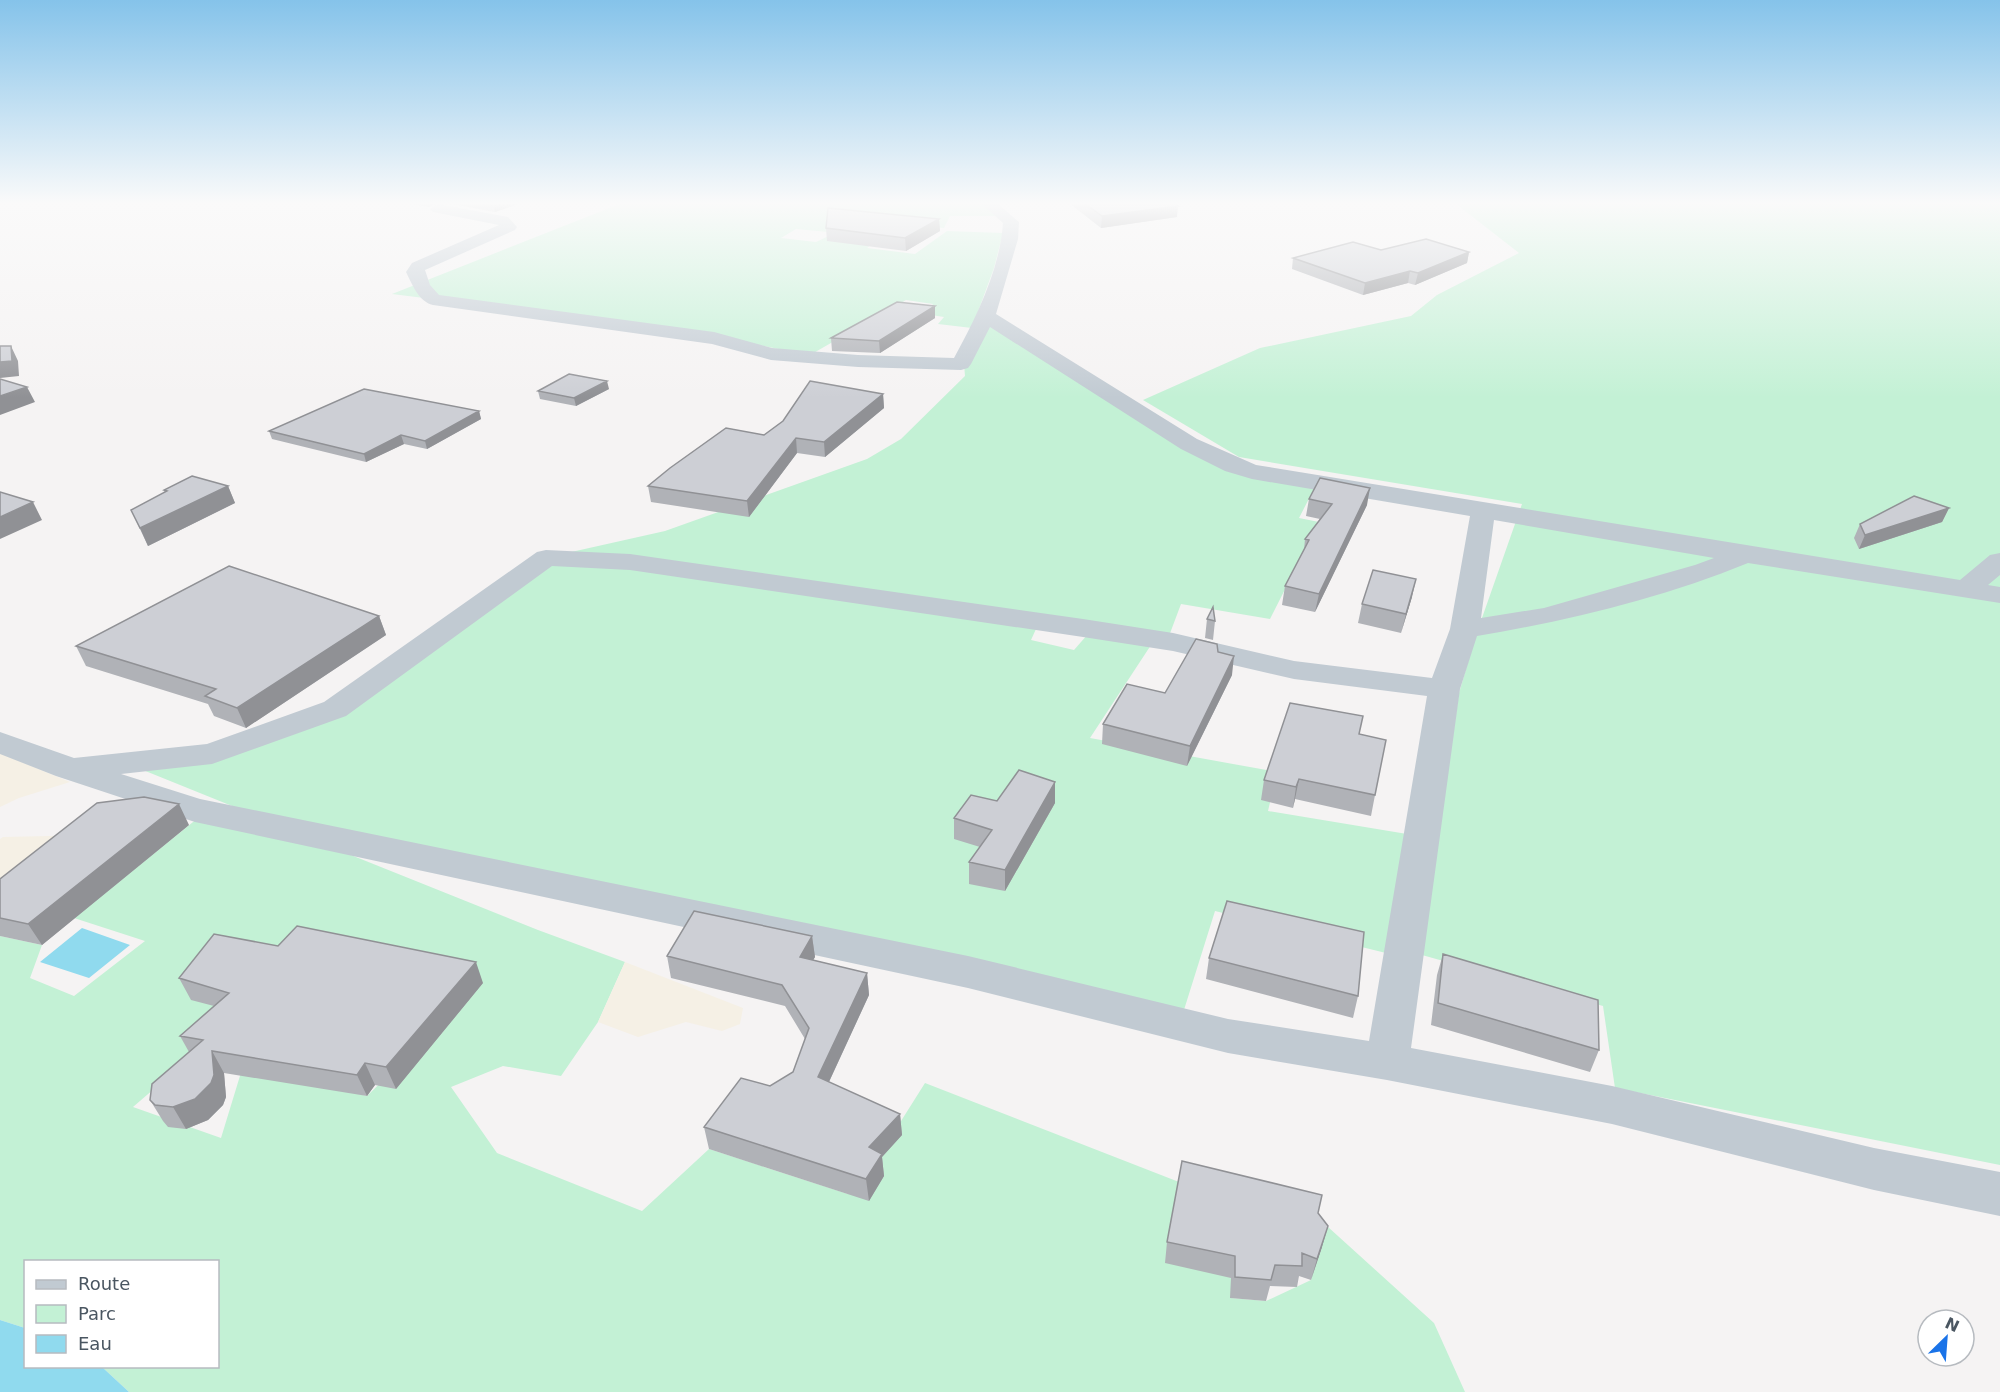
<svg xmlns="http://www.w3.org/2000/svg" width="2000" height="1392" font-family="'DejaVu Sans',sans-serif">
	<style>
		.green { fill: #c3f1d5; fill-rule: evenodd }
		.sand { fill: #f5f0e5 }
		.water { fill: #90daee }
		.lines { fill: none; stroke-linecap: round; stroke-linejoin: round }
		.minor { fill: #c1cad2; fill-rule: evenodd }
		.wall { fill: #b0b2b7 }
		.shaded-wall { fill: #909195 }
		.building { fill: #cdcfd5; stroke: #909195; stroke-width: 1.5 }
	</style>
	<rect width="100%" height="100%" fill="#f5f3f3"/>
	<path class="green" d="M 622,203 L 982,203 L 1000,216 L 950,216 L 944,228 L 848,220 L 828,232 L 796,229 L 781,238 L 816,242 L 839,231 L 885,234 L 867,248 L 915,254 L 947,231 L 1003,233 L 994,268 L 972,328 L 938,324 L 944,317 L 925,314 L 933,304 L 906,300 L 810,355 L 682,330 L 392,294 Z
		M 1455,203 L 2000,203 L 2000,1165 L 1615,1088 L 1603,1006 L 1422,955 L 1459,693 L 1476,635 L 1522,504 L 1239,457 L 1143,400 L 1260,348 L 1411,316 L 1437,295 L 1519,253 Z
		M 986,317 L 1229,469 L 1316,485 L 1299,518 L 1319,522 L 1270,619 L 1181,604 L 1169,636 L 549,557 L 665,531 L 867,459 L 901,439 L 965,376 L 964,364 Z
		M 549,560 L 625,568 L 1036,629 L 1031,640 L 1074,650 L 1088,634 L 1151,645 L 1090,738 L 1277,772 L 1268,811 L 1407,834 L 1386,953 L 1215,911 L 1183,1013 L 237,808 L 138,768 L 334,716 Z
		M 198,818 L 321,843 L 538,930 L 625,962 L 598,1022 L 561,1076 L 503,1066 L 451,1087 L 497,1153 L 642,1211 L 709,1149 L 848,1194 L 896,1129 L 925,1083 L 1179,1182 L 1231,1278 L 1231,1298 L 1266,1301 L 1311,1280 L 1317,1217 L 1434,1323 L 1465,1392 L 129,1392 L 102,1367 L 218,1366 L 218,1262 L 26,1262 L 25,1328 L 0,1320 L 0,936 L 42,945 L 30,978 L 74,996 L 145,941 L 74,918 ZM 483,983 L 367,1096 L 243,1066 L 221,1138 L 133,1107 L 241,1014 Z"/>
	<path class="sand" d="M 0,753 L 70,782 L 19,798 L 0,807 Z
		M 95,835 L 0,907 L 0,839 L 3,837 Z
		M 625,962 L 743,1008 L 740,1024 L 722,1031 L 686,1022 L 638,1037 L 598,1022 Z"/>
	<path class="water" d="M 82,928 L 130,945 L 89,978 L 40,962 Z
		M 0,1320 L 25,1328 L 26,1366 L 102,1367 L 129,1392 L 0,1392 Z"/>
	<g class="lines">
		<path class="minor" d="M 981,203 L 997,203 L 1019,222 L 1018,239 L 996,314 L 1197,439 L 1256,465 L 1960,580 L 1990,555 L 2000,553 L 2000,575 L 1988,585 L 2000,587 L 2000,603 L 1748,563 C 1663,598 1567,621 1477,636 L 1460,689 L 1411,1048 L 1612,1086 L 1874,1148 L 2000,1172 L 2000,1216 L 1874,1190 L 1612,1124 L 1387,1080 L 1228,1053 L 968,988 L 195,822 L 56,776 L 0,754 L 0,732 L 74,758 L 207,744 L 324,702 L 537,552 L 546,550 L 630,554 L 1083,619 L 1173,633 L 1294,661 L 1432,678 L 1450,629 L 1470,516 L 1252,479 L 1225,471 L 1181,449 L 990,327 L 971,364 L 968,368 L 961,370 L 858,367 L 771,360 L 712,344 L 433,305 C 419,302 412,284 406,272 L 412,263 L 499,225 L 433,212 L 430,209 L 438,204 L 508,217 L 517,227 L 515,230 L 425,270 L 430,285 L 439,295 L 714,332 L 772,348 L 858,355 L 954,358 C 976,318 1000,269 1003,223 ZM 1494,520 L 1714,558 L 1695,565 L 1544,608 L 1481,618 ZM 552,566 L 630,570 L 1083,637 L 1173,651 L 1294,679 L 1427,696 L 1369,1041 L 1228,1019 L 968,956 L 200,799 L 121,774 L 212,764 L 346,716 Z"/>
	</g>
	<path class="wall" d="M 406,203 L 436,203 L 429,207 Z
		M 446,203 L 521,203 L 495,212 Z
		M 1069,203 L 1172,203 L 1177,217 L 1101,228 Z
		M 939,219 L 940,231 L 906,251 L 827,241 L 826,228 Z
		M 1381,250 L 1469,252 L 1467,263 L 1415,285 L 1408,283 L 1363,295 L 1292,269 L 1293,258 Z
		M 935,306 L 935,318 L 880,353 L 832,351 L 831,338 Z
		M 609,389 L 576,406 L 540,399 L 538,391 Z
		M 883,394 L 884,408 L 825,457 L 797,453 L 749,517 L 651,502 L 648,486 L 764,435 L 783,421 Z
		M 479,411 L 481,419 L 427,449 L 404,444 L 366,462 L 272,439 L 269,431 Z
		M 228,486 L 235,503 L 148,546 L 131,510 L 165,493 L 164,490 Z
		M 1309,499 L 1367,505 L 1315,612 L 1282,605 L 1285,586 L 1304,550 L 1305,539 L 1320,519 L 1306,516 Z
		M 1949,508 L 1942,522 L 1859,549 L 1854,538 L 1860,524 Z
		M 1412,597 L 1401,633 L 1358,623 L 1362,604 Z
		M 379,616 L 386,635 L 246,728 L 214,716 L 208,704 L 86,666 L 76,646 Z
		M 1207,619 L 1215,621 L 1213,640 L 1205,638 Z
		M 1218,652 L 1232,675 L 1187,766 L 1102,744 L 1103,724 L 1165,693 Z
		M 1360,734 L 1375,795 L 1371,816 L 1295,799 L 1293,808 L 1261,800 L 1264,780 Z
		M 1055,782 L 1055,803 L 1005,891 L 969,884 L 969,862 L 980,847 L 954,839 L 954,818 L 997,801 Z
		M 189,825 L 42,945 L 0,936 L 0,879 Z
		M 812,936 L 815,957 L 813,960 L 867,973 L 869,995 L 829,1082 L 900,1114 L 902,1135 L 882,1157 L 884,1176 L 869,1201 L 709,1149 L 704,1127 L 793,1072 L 805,1039 L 785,1006 L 671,978 L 667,956 Z
		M 1443,954 L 1599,1050 L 1590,1072 L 1431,1025 L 1437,975 Z
		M 1209,958 L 1358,996 L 1353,1018 L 1206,979 Z
		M 179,978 L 483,983 L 396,1089 L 375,1085 L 367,1096 L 224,1073 L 226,1097 L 223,1105 L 208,1120 L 186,1129 L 168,1127 L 163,1121 L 150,1100 L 189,1052 L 180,1036 L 214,1006 L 191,1000 Z
		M 1318,1213 L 1322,1247 L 1311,1280 L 1299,1276 L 1297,1287 L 1270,1286 L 1266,1301 L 1230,1298 L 1231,1278 L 1165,1263 L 1167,1242 Z"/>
	<path class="shaded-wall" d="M 428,203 L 436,203 L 429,207 Z
		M 502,203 L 521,203 L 495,212 L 494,206 Z
		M 1178,206 L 1177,217 L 1101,228 L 1102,216 Z
		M 939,219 L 940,231 L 906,251 L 905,238 Z
		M 1469,252 L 1467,263 L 1415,285 L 1418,273 Z
		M 1410,271 L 1408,283 L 1363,295 L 1365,283 Z
		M 935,306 L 935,318 L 880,353 L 879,341 Z
		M 11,346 L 18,361 L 19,376 L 0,378 L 0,362 Z
		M 607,381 L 609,389 L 576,406 L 574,398 Z
		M 27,387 L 35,402 L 0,415 L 0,396 Z
		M 883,394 L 884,408 L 825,457 L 824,442 Z
		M 479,411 L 481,419 L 427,449 L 425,441 Z
		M 401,435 L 404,444 L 366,462 L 364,454 Z
		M 796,438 L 797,453 L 749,517 L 747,501 Z
		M 228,486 L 235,503 L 148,546 L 140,528 Z
		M 1370,488 L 1367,505 L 1315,612 L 1319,594 Z
		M 33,502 L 42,520 L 0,539 L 0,517 Z
		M 1949,508 L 1942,522 L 1859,549 L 1865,535 Z
		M 1416,579 L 1412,597 L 1401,633 L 1406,614 Z
		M 379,616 L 386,635 L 246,728 L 237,708 Z
		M 1234,656 L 1232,675 L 1187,766 L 1190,746 Z
		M 1299,779 L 1295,799 L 1293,808 L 1296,787 Z
		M 1055,782 L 1055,803 L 1005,891 L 1005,870 Z
		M 179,804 L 189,825 L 42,945 L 28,924 Z
		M 812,936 L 815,957 L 803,978 L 800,957 Z
		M 476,962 L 483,983 L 396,1089 L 386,1067 Z
		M 867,973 L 869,995 L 821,1099 L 818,1077 Z
		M 212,1051 L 224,1073 L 226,1097 L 223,1105 L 208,1120 L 186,1129 L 173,1107 Z
		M 365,1063 L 375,1085 L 367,1096 L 357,1075 Z
		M 900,1114 L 902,1135 L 882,1157 L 884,1176 L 869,1201 L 866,1179 L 869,1147 Z
		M 1328,1226 L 1322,1247 L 1311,1280 L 1317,1259 Z"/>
	<path class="building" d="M 477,203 L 502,203 L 494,206 Z
		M 1084,203 L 1172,203 L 1178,206 L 1102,216 Z
		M 828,208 L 939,219 L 905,238 L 826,228 Z
		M 1426,239 L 1469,252 L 1418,273 L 1410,271 L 1365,283 L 1293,258 L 1353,242 L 1381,250 Z
		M 897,302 L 935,306 L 879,341 L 831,338 Z
		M 0,346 L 11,346 L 12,361 L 0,362 Z
		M 569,374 L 607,381 L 574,398 L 538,391 Z
		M 0,379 L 27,387 L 0,396 Z
		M 810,381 L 883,394 L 824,442 L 796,438 L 747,501 L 648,486 L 670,468 L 726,428 L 764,435 L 783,421 Z
		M 364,389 L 479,411 L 425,441 L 401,435 L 364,454 L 269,431 Z
		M 192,476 L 228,486 L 140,528 L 131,510 L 167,491 L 164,490 Z
		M 1320,478 L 1370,488 L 1319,594 L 1285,586 L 1309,540 L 1305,539 L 1332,504 L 1309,499 Z
		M 0,492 L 33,502 L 0,517 Z
		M 1914,496 L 1949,508 L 1865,535 L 1860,524 Z
		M 229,566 L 379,616 L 237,708 L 205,696 L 216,689 L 76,646 Z
		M 1373,570 L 1416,579 L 1406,614 L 1362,604 Z
		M 1213,607 L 1215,621 L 1207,619 Z
		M 1196,639 L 1217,644 L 1218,652 L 1234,656 L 1190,746 L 1103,724 L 1127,684 L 1165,693 Z
		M 1290,703 L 1363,716 L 1359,734 L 1386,740 L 1375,795 L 1299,779 L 1296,787 L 1264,780 Z
		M 1019,770 L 1055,782 L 1005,870 L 969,862 L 992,830 L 954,818 L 971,795 L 997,801 Z
		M 144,797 L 179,804 L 28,924 L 0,918 L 0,879 L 97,803 Z
		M 1227,901 L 1364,932 L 1358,996 L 1209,958 Z
		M 694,911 L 812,936 L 800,957 L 867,973 L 818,1077 L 900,1114 L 869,1147 L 882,1154 L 866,1179 L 704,1127 L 741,1078 L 770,1086 L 793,1072 L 809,1028 L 782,985 L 667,956 Z
		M 297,926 L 476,962 L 386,1067 L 365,1063 L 357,1075 L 212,1051 L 214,1075 L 211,1083 L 195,1099 L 173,1107 L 155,1105 L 150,1100 L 152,1084 L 203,1040 L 180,1036 L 229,993 L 179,978 L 214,934 L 278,946 Z
		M 1443,954 L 1598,1000 L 1599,1050 L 1438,1003 Z
		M 1182,1161 L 1322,1195 L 1318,1213 L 1328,1226 L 1317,1259 L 1302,1253 L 1302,1266 L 1275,1265 L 1271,1280 L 1235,1277 L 1235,1256 L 1167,1242 Z"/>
	<linearGradient id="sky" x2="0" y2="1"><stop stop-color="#85c3ea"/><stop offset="0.51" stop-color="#fafafa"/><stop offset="1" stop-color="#fafafa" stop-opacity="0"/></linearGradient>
	<rect width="2000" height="398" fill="url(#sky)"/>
	<rect x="24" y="1260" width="195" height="108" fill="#ffffff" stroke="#b7bbc0" stroke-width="1.5"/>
	<rect x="36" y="1280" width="30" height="9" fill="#c1cad2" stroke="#b7bbc0" stroke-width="1.5"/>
	<text x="78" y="1290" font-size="18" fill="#4a5661">Route</text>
	<rect x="36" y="1305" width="30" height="18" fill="#c3f1d5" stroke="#b7bbc0" stroke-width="1.5"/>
	<text x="78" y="1320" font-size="18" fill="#4a5661">Parc</text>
	<rect x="36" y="1335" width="30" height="18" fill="#90daee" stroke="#b7bbc0" stroke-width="1.5"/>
	<text x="78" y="1350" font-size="18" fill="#4a5661">Eau</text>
	<g transform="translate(1946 1338) rotate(25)"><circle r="28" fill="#ffffff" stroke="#b7bbc0" stroke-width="1.5"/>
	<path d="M0-4.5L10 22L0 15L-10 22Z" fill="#1a73e8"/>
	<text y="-9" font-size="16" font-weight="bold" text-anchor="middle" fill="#4a5661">N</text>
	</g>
</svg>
